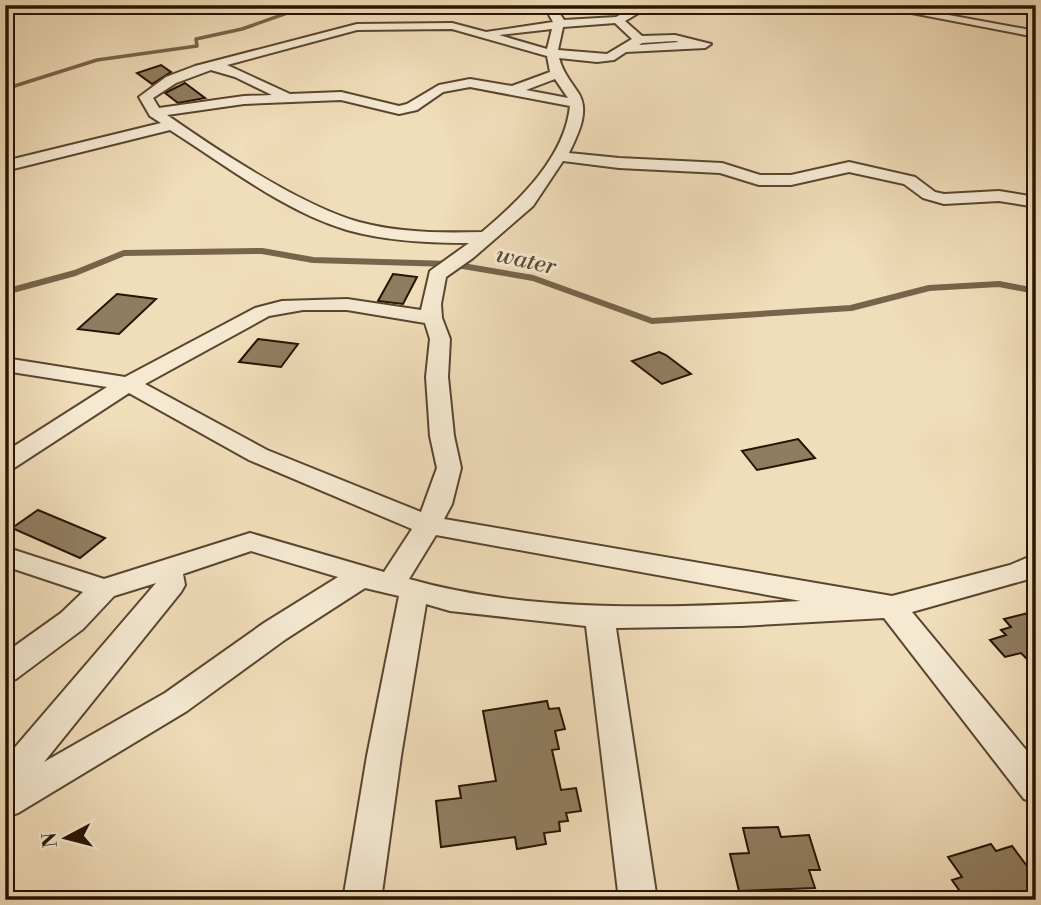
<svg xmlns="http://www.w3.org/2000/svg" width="1041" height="905" font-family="'Libre Bodoni',serif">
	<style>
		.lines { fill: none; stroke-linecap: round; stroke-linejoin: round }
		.stream-far1 { stroke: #77644a; stroke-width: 3.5 }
		.stream { stroke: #77644a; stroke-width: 6 }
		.building { fill: #907d61; stroke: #271401; stroke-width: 2 }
		.street-casing { stroke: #59462f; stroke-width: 4 }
		.street { fill: #f5e9d2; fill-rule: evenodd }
		.labels { text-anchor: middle; stroke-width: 6; stroke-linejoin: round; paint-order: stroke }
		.far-water-label { font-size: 24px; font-style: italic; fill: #5c4931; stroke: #f5e9d2 }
	</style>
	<rect width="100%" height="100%" fill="#f0ddb9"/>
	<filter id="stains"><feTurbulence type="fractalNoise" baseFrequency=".00286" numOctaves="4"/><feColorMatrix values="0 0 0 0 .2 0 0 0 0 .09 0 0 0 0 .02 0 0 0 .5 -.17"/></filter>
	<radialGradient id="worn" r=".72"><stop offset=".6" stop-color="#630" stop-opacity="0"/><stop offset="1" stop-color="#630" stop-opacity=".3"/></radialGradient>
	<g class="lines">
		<path class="stream-far1" d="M 5,89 L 97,60 L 197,46 L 196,39 L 242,29 L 310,5"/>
		<path class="stream" d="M 5,292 L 75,273 L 124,253 L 262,251 L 313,260 L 451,264 L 533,278 L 652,321 L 851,308 L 929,288 L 999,284 L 1036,291"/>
	</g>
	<path class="building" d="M 161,65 L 171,72 L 152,84 L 137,73 Z
		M 185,83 L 205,98 L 178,103 L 165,93 Z
		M 393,274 L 417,277 L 403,304 L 378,301 Z
		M 117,294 L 156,299 L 119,334 L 78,329 Z
		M 258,339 L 298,344 L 281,367 L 239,362 Z
		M 659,352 L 666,355 L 691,374 L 662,384 L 632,361 Z
		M 798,439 L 815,458 L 757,470 L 742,451 Z
		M 38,510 L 105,538 L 80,558 L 12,528 Z
		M 1036,611 L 1036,668 L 1021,653 L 1005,657 L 990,640 L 1006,635 L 1001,630 L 1011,627 L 1004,619 Z
		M 547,701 L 549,709 L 559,708 L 565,729 L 555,731 L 559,749 L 552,750 L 561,790 L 576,788 L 581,811 L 566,813 L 568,821 L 559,822 L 560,831 L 544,833 L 546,844 L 517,849 L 515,837 L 441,847 L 436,801 L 461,798 L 459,786 L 496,781 L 483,711 Z
		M 778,827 L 781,837 L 809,835 L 820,870 L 809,870 L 815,888 L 739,891 L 730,854 L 749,853 L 743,828 Z
		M 991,844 L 996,851 L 1012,846 L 1027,866 L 1036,863 L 1036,900 L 966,900 L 952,880 L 962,877 L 948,857 Z"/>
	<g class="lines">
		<g class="street-casing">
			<path id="street" d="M 539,5 L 555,7 L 564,20 L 616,17 L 638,5 L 652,5 L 625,21 L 642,36 L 675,35 L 711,44 L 705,48 L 626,52 L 614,60 L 597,62 L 559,58 C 563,72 569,79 577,91 C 591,110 578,134 569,153 L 619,158 L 722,163 L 760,175 L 791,175 L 849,162 L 915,177 L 935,192 L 944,194 L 999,191 L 1036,197 L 1036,207 L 999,201 L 944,204 L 923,198 L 904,184 L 849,172 L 791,185 L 759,185 L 720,173 L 619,168 L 563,161 L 533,206 L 473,258 L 446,277 L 441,304 L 442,318 L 450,339 L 448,377 L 454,436 L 461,468 L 452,504 L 444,519 L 892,596 L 1010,565 L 1036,554 L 1036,576 L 1029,579 L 912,612 L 1036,762 L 1036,803 L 1024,799 L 884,618 L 741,626 L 616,628 L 657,900 L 619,900 L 586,626 L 450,611 L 426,604 L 401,756 L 381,900 L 343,900 L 367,756 L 399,596 L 365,588 L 286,639 L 187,711 L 18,813 L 5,817 L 5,759 L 156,583 L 114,596 L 83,629 L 16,679 L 5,682 L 5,653 L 61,613 L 83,592 L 5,566 L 5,547 L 104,579 L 250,533 L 384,572 L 412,529 L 249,460 L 129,393 L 14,468 L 5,471 L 5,452 L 107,387 L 5,371 L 5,358 L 125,377 L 255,308 L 282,301 L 347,299 L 421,310 L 430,271 L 469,243 C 428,243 386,241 347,230 C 283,211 226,165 170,130 L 5,171 L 5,161 L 161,123 L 150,116 L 139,97 L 166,77 L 195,66 L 357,24 L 452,23 L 486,32 L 553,22 L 547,11 ZM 615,23 L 632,39 L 607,54 L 558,50 L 563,27 ZM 452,29 L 547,56 L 550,72 L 512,86 L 470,79 L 439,85 L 407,104 L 399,106 L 341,92 L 290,94 L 227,65 L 357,30 ZM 552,29 L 547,49 L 499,35 ZM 675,41 L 679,42 L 639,45 L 642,43 ZM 211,70 L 235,77 L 272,95 L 244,96 L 159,108 L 153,98 L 176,83 ZM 555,79 L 568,98 L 526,90 ZM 470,87 L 570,106 C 565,157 520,200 482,232 C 442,233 399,233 359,222 C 302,206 217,150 167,115 L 244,104 L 341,100 L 399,114 L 417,110 L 443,92 ZM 303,310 L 347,310 L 425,323 L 430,339 L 426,377 L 430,436 L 437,468 L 421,512 L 267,450 L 145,384 L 269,316 ZM 436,535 L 801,601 C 675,608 531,614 409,579 ZM 251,551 L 338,577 L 264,623 L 165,693 L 44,762 L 181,592 L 185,585 L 183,574 Z
				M 870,5 L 894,5 L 1036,31 L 1036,37 Z"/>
		</g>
		<use href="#street" class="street"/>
	</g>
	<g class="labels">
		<g class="far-water-label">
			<text transform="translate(526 260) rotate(13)" y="8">water</text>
		</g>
	</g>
	<rect width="1041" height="905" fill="none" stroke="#f0ddb9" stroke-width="28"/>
	<rect x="7" y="7" width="1027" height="891" fill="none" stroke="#271401" stroke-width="3.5"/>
	<rect x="14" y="14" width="1013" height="877" fill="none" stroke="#271401" stroke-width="2"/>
	<g transform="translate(66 838) rotate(263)" stroke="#f5e9d2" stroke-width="5" paint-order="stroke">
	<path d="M0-5L12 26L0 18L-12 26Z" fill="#271401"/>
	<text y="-10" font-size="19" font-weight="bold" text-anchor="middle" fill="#271401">N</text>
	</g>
	<rect width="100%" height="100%" filter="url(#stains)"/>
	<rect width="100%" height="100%" fill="url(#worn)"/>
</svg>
